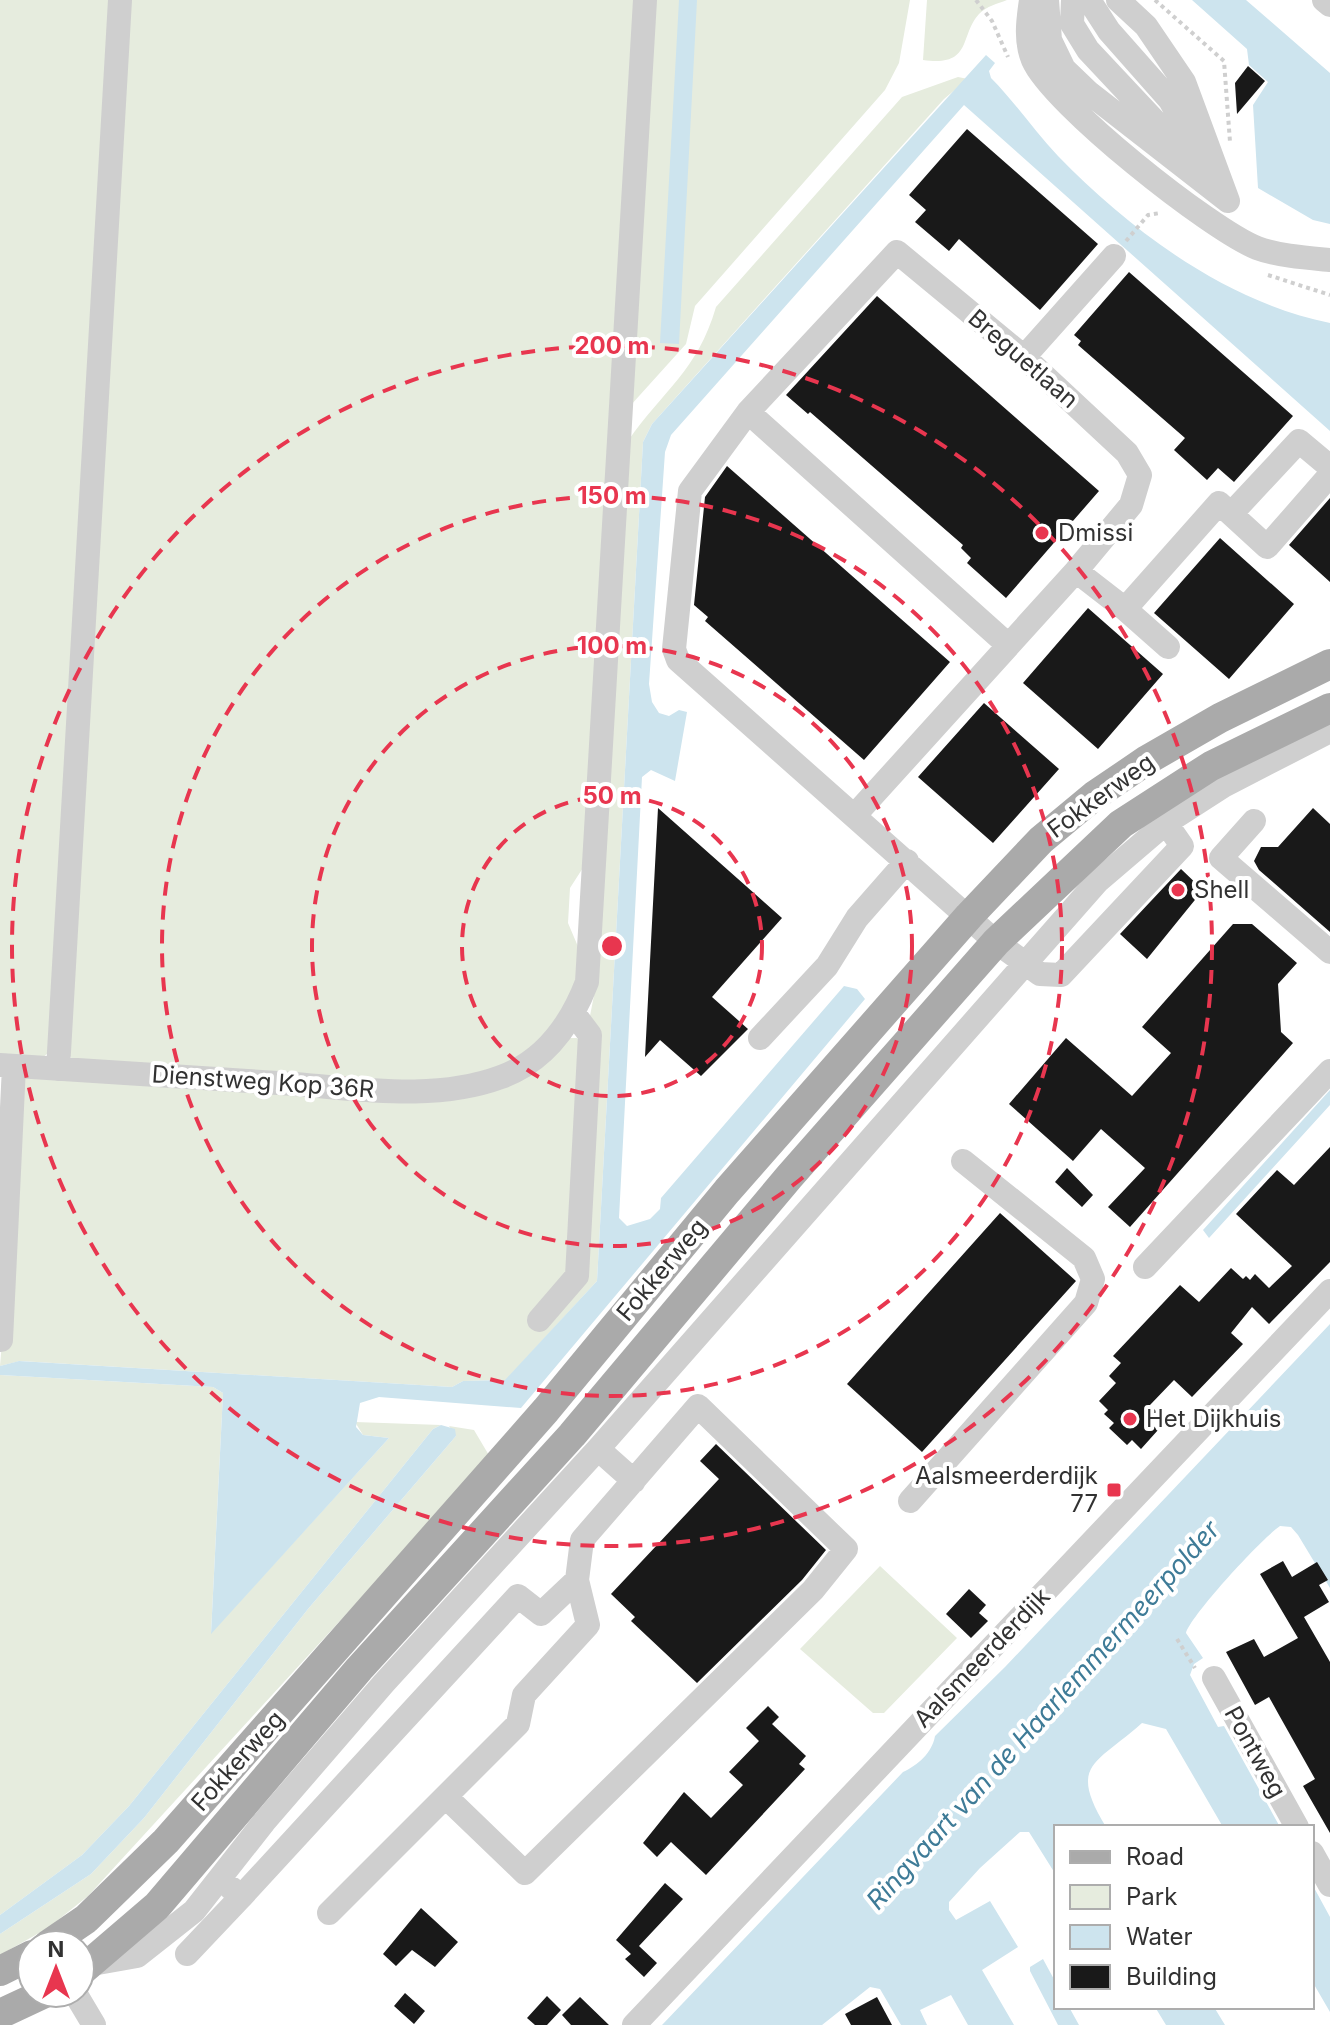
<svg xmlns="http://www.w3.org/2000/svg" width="1330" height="2025" font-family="Inter,sans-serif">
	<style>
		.green { fill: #e6ecde }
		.water { fill: #cde4ee }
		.building { fill: #191919 }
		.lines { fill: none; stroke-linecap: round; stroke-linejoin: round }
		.path { stroke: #cfcfcf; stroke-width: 4; stroke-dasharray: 4 4; stroke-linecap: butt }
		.minor { stroke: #cfcfcf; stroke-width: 24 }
		.major { stroke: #aaa; stroke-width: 30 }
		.ring { fill: none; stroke: #e8364f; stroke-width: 4; stroke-dasharray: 14 10 }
		.poi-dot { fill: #e8364f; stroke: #fff; stroke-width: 3 }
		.labels { text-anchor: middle; stroke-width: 8; stroke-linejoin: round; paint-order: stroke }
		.street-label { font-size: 24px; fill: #323232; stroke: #fff }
		.poi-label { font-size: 24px; fill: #323232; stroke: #fff; text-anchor: start }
		.water-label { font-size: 26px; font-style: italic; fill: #3e7b97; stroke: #fff }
		.centre { fill: #e8364f; stroke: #fff; stroke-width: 4 }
		.ring-label { font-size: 24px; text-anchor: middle; font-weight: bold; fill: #e8364f; stroke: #fff; stroke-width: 8; stroke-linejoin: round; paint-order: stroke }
	</style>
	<rect width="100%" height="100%" fill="#fff"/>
	<path class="green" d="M 0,0 L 114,0 L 48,1053 L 40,1060 L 0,1057 Z
		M 126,0 L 910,0 L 899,63 L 885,90 L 695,306 L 686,344 L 612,426 L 588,860 L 570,888 L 568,923 L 582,956 L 574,992 L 556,1025 L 523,1055 L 487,1073 L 416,1083 L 72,1059 L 68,1053 Z
		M 927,0 L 1007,0 C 997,4 987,6 979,14 C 959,36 973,67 923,60 Z
		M 958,77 L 968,79 L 944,99 L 652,424 L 643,442 L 597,1281 L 506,1380 L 463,1381 L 452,1387 L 20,1361 L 0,1366 L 23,1082 L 28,1074 L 452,1100 L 568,1038 L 577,1038 L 583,1045 L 571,1296 L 589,1021 L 596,985 L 628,441 C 663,390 697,372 716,307 L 902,97 Z
		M 0,1375 L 213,1387 L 223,1393 L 211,1633 L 389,1438 L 363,1435 L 355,1422 L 441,1425 L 433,1429 L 129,1806 L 82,1855 L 0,1915 Z
		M 449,1426 L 474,1430 L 490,1457 L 88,1896 L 48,1928 L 0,1955 L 0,1934 L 91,1874 L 144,1818 L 308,1609 L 456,1436 Z
		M 880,1566 L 957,1638 L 884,1713 L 873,1713 L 800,1649 Z"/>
	<path class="water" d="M 679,0 L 697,0 L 679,344 L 660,343 Z
		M 1192,0 L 1246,0 L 1330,73 L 1330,224 L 1313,220 L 1258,188 L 1253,105 L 1268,82 L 1249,65 L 1247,49 Z
		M 986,55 L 995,63 L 989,71 L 991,78 C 1015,102 1034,131 1058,156 C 1131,231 1226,302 1330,323 L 1330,431 L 964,105 L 671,435 L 665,452 L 649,684 L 652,702 L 659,713 L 669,716 L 679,710 L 687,712 L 675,781 L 651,770 L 642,777 L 619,1218 L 627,1226 L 650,1219 L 660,1209 L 661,1198 L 844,986 L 857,989 L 865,999 L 521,1408 L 379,1397 L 360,1403 L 356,1427 L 363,1435 L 389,1438 L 211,1634 L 223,1393 L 213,1387 L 0,1375 L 0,1366 L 19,1361 L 452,1387 L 463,1381 L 505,1380 L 597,1281 L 643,442 L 652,424 Z
		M 1330,1090 L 1330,1105 L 1209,1238 L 1203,1230 Z
		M 1330,1324 L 1330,1588 L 1298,1535 L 1291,1527 L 1280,1526 C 1263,1537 1191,1615 1186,1633 L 1203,1658 L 1194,1664 L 1190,1675 L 1218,1727 L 1224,1726 L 1280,1827 L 1223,1827 L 1166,1729 L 1142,1723 C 1095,1765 1068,1764 1106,1827 L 1056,1827 L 1056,1875 L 1029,1832 L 1020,1832 L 980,1868 L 949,1902 L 949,1910 L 956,1920 L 990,1901 L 1018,1947 L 982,1970 L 1014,2025 L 968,2025 L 951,1995 L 920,2010 L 927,2025 L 901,2025 L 880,1989 L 870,1987 L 822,2025 L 662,2025 L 903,1772 C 918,1765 932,1753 935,1736 L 1005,1667 Z
		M 441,1425 L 455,1429 L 456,1436 L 308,1609 L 144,1818 L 91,1874 L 0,1934 L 0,1915 L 82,1855 L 129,1806 L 433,1429 Z
		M 1312,1884 L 1330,1917 L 1330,2012 L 1312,1981 Z
		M 1043,1959 L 1056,1983 L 1056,2007 L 1069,2007 L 1079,2025 L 1058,2025 L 1030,1971 L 1030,1967 Z
		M 1155,2007 L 1214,2007 L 1225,2025 L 1166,2025 Z"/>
	<path class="building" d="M 1248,66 L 1265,81 L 1237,114 L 1235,83 Z
		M 967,129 L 1098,244 L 1040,310 L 959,239 L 949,251 L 915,222 L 926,210 L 909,195 Z
		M 1129,272 L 1293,416 L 1234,482 L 1218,468 L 1207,480 L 1174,450 L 1185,438 L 1078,345 L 1081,341 L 1074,335 Z
		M 877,296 L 1099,491 L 1006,598 L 967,563 L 971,558 L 961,548 L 963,545 L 810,412 L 808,414 L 786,395 Z
		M 727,466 L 950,662 L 864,760 L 705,621 L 708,617 L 694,605 L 705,497 Z
		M 1330,498 L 1330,582 L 1289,545 Z
		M 1220,538 L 1294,604 L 1229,679 L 1154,613 Z
		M 1088,608 L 1163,674 L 1098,749 L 1023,683 Z
		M 984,703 L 1059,769 L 993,843 L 918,777 Z
		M 658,808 L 782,918 L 712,997 L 748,1029 L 701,1076 L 660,1040 L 645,1057 Z
		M 1313,808 L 1330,824 L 1330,932 L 1259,870 L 1254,861 L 1261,847 L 1278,847 Z
		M 1181,869 L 1203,890 L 1147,959 L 1120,934 Z
		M 1233,924 L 1252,924 L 1297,963 L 1278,984 L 1281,1032 L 1293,1043 L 1130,1227 L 1108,1207 L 1145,1168 L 1101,1129 L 1073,1161 L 1009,1104 L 1066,1038 L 1132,1096 L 1171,1053 L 1142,1027 Z
		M 1330,1147 L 1330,1262 L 1269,1324 L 1252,1307 L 1231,1333 L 1243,1344 L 1192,1397 L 1174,1380 L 1150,1405 L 1158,1413 L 1149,1422 L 1158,1430 L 1141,1449 L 1132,1440 L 1127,1445 L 1109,1428 L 1114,1423 L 1104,1414 L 1108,1410 L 1099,1401 L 1116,1383 L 1109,1376 L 1121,1363 L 1113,1356 L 1180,1285 L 1199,1302 L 1231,1268 L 1243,1279 L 1246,1276 L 1250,1280 L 1255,1274 L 1269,1288 L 1292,1266 L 1236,1214 L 1277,1170 L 1294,1185 Z
		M 1067,1168 L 1093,1195 L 1082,1207 L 1055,1182 Z
		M 1000,1213 L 1076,1281 L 922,1452 L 847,1384 Z
		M 716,1444 L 826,1550 L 802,1580 L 697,1683 L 631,1621 L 635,1617 L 611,1594 L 719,1479 L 700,1461 Z
		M 1283,1561 L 1292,1577 L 1317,1562 L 1328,1580 L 1319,1585 L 1329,1602 L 1304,1617 L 1330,1662 L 1330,1833 L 1303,1786 L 1315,1779 L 1279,1715 L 1269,1697 L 1255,1705 L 1226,1652 L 1254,1639 L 1264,1657 L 1298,1638 L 1260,1574 Z
		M 969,1589 L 986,1605 L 979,1613 L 988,1621 L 971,1638 L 946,1614 Z
		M 768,1706 L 779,1717 L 772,1724 L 806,1756 L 799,1764 L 805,1769 L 706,1875 L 671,1842 L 657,1857 L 643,1843 L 684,1792 L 711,1818 L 743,1785 L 729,1772 L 759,1741 L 746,1728 Z
		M 665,1883 L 683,1899 L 639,1946 L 657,1963 L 644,1977 L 625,1959 L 631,1954 L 616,1940 Z
		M 421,1908 L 458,1942 L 435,1967 L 412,1950 L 396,1966 L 383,1954 Z
		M 405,1993 L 425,2011 L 414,2024 L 394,2006 Z
		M 547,1996 L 561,2010 L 547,2025 L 535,2025 L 527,2018 Z
		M 580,1997 L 609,2025 L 571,2025 L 562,2015 Z
		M 877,1997 L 892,2025 L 851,2025 L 845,2014 Z"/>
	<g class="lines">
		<path class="path" d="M 976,0 L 992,21 L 1008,57
			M 1155,0 L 1224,61 L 1230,142
			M 1126,241 L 1148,215 L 1160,213
			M 1268,275 L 1330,295
			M 1177,1639 L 1195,1668"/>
		<path class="minor" d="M 1031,0 C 1028,20 1025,41 1033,60 C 1052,104 1211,230 1257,248 C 1278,256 1308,258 1330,260
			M 1047,0 L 1050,40 L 1064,69 L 1088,92 L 1228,201
			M 1073,0 L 1072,24 L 1088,50 L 1194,163
			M 1089,0 L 1109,31 L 1170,100 L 1200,153
			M 1118,0 L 1146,26 L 1184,82 L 1228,201
			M 1324,0 L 1330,5
			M 1024,357 L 1114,256
			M 748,412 L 1008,645
			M 1231,514 L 1299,441 L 1330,467
			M 1076,571 L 1125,609 L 1219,503 L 1267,547 L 1330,475
			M 1125,609 L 1168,647
			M 855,815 L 1076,571 L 1131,505 L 1140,475 L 1127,453 L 1024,357 L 897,252 L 748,412 L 690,491 L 674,649 L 678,660 L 996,942 L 1040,974 L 1061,975 L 1182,846 L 1166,823
			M 1254,821 L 1221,858 L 1330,952
			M 760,1038 L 827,966 L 857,918 L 907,861
			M 0,1065 C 93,1071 186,1077 278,1083 C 350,1087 431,1103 501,1077 C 545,1061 571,1024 587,982 L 645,0
			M 58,1069 L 120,0
			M 1145,1267 L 1330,1071
			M 539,1320 L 577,1276 L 590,1035 L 575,1015
			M 1,1340 L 14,1066
			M 598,1449 L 634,1481
			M 910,1501 L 1086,1303 L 1093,1279 L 1084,1258 L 963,1161
			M 1214,1678 L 1297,1827
			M 1312,1853 L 1330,1885
			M 241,1897 L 518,1596 L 541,1614 L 577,1580
			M 329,1913 L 518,1724 L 524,1695 L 588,1625 L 577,1580 L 582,1540 L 698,1406 L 846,1549 L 813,1590 L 525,1873 L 446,1797
			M 187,1954 L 241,1897 L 231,1888
			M 92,1964 L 137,1956 L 194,1911 L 264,1822 L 384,1683 L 598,1449 L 1097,882 L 1166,823 L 1225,785 L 1330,731
			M 75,1993 L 94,2025
			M 634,2025 L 1330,1291"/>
		<path class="major" d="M 48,1945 L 86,1919 L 166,1841 L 546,1410 L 727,1191 L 969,916 L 1041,840 L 1094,796 L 1147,760 L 1220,718 L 1330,664
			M 0,1971 L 32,1955
			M 80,1972 L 157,1906 L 359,1669 L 572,1435 L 789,1177 L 996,942 L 1121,824 L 1211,766 L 1330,708
			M 0,2014 L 45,1993"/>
	</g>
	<g class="ring">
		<circle cx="612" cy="946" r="150"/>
		<circle cx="612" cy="946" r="300"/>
		<circle cx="612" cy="946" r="450"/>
		<circle cx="612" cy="946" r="600"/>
	</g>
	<g class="poi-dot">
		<circle cx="1042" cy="533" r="8"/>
		<circle cx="1178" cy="890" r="8"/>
		<circle cx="1130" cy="1419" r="8"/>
		<rect x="1106" y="1482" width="16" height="16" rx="4"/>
	</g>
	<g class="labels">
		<g class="street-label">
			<text transform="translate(1023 359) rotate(41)" y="8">Breguetlaan</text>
			<text transform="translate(1101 796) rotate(-36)" y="8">Fokkerweg</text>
			<text transform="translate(263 1082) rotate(4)" y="8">Dienstweg Kop 36R</text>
			<text transform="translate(662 1270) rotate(-50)" y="8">Fokkerweg</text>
			<text transform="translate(982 1658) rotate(-46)" y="8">Aalsmeerderdijk</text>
			<text transform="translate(1255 1752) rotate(61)" y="8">Pontweg</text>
			<text transform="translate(238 1761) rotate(-48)" y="8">Fokkerweg</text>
		</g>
		<g class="poi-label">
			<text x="1058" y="541">Dmissi</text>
			<text x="1194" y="898">Shell</text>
			<text x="1146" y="1427">Het Dijkhuis</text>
			<text x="1098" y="1484" text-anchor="end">Aalsmeerderdijk<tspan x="1098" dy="28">77</tspan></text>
		</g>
		<g class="water-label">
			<text transform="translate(1043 1715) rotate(-48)" y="9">Ringvaart van de Haarlemmermeerpolder</text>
		</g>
	</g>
	<circle cx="612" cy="946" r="12" class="centre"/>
	<g class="ring-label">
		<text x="612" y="354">200 m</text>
		<text x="612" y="504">150 m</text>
		<text x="612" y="654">100 m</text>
		<text x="612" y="804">50 m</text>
	</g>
	<rect x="1054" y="1825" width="260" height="184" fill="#ffffff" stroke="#adadad" stroke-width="2"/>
	<rect x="1070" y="1851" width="40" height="12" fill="#aaaaaa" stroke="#adadad" stroke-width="2"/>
	<text x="1126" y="1865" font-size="24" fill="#323232">Road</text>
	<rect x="1070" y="1885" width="40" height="24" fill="#e6ecde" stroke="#adadad" stroke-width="2"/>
	<text x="1126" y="1905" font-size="24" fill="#323232">Park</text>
	<rect x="1070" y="1925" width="40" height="24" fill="#cde4ee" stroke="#adadad" stroke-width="2"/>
	<text x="1126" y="1945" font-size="24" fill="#323232">Water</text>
	<rect x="1070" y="1965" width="40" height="24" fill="#191919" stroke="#adadad" stroke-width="2"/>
	<text x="1126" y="1985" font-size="24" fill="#323232">Building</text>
	<g transform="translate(56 1969)"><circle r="38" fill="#ffffff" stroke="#adadad" stroke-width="2"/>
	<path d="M0-6L14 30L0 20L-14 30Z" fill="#e8364f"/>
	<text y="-12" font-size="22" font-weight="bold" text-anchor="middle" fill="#323232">N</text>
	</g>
</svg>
